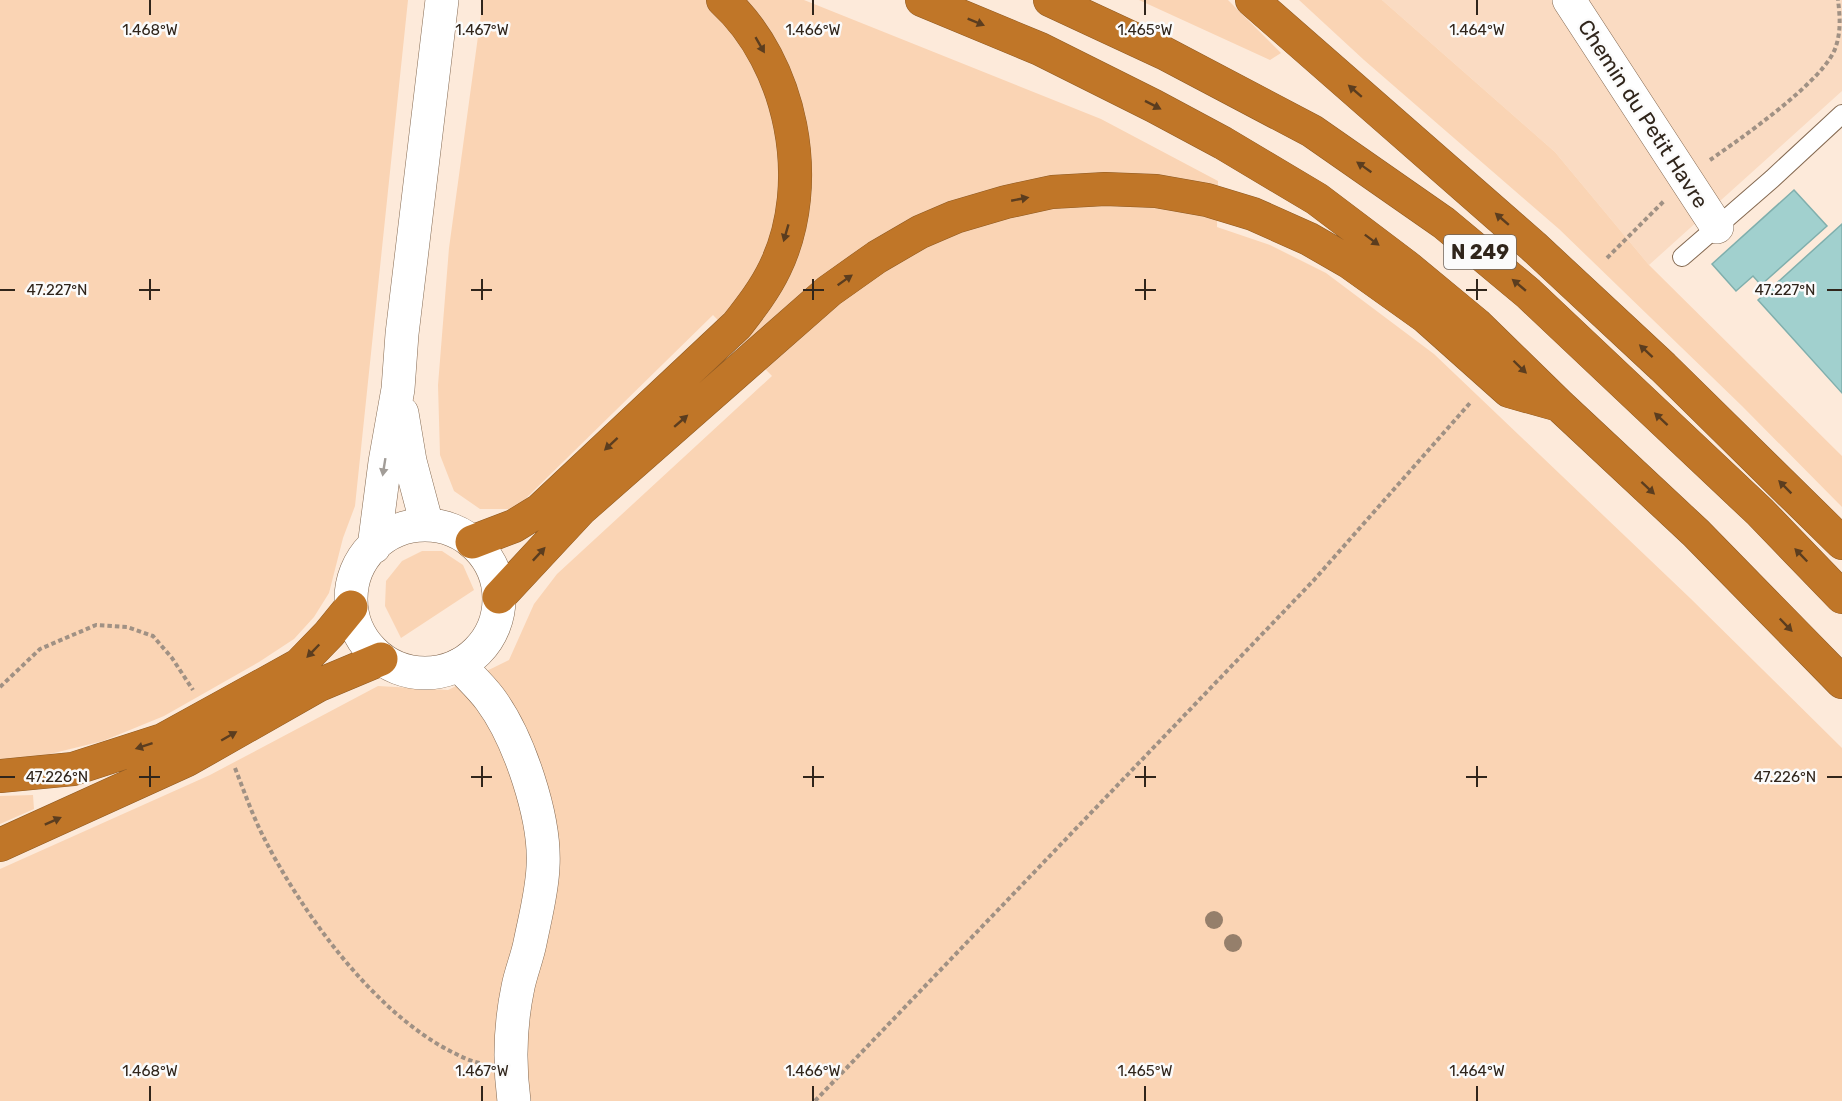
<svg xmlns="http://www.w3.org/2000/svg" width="1842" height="1101" font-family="Rubik,sans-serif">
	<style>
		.built { fill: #fadbc2 }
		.green { fill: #fad4b4 }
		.building { fill: #a1d0ce; stroke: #80afad; stroke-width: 1.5 }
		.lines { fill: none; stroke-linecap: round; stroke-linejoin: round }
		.lane-casing { stroke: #846951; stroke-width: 20 }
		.street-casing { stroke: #846951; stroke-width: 34 }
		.secondary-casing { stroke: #846951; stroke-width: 34 }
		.highway-casing { stroke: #8e5a23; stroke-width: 34 }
		.path { stroke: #a09184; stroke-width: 4; stroke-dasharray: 4.5 3; stroke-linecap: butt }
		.lane { stroke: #fff; stroke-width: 18 }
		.street { stroke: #fff; stroke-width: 33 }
		.secondary { stroke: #fff; stroke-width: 33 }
		.highway { stroke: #c07628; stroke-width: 33 }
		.tree { fill: #957f6b }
		.oneway { fill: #5b3d1f }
		.oneway2 { fill: #a29d98 }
		.ticks { fill: none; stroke: #30251b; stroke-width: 2 }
		.labels { text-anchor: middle; stroke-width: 5; stroke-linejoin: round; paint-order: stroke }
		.shield { fill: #fbfbfb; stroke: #6d655e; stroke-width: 1.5 }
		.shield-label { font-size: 20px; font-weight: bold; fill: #30251b }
		.street-label { font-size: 21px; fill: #30251b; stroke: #fbfbfb }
		.ticks-label { font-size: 15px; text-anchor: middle; fill: #30251b; stroke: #fbfbfb; stroke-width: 5; stroke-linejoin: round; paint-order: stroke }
	</style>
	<rect width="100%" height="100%" fill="#fdeada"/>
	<path class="built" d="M 1382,0 L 1842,0 L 1842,91 L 1649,265 L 1555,152 Z"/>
	<path class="green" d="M 0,0 L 408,0 L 355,506 L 343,538 L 329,593 L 314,617 L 294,639 L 259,662 L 164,716 L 103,741 L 17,762 L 0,762 Z
		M 483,0 L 804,0 L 1101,119 L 1218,181 L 1217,227 L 1270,245 L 1326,273 L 1434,354 L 1690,598 L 1842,748 L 1842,1101 L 0,1101 L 0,869 L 210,775 L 378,686 L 448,690 L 509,660 L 534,604 L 557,574 L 772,376 L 713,315 L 515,509 L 480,509 L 454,491 L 440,455 L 438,385 L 449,248 Z
		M 1139,0 L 1228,0 L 1281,53 L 1270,60 Z
		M 1299,0 L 1382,0 L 1555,152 L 1649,265 L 1842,456 L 1842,507 L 1742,406 L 1559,229 L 1364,60 Z
		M 422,551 L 442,551 L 463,565 L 474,590 L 401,638 L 385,606 L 386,581 L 402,561 Z
		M 33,795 L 34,809 L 0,824 L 0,796 Z"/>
	<path class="building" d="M 1794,190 L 1827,226 L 1761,285 L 1753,276 L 1736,291 L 1712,264 Z
		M 1842,224 L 1842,393 L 1758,300 Z"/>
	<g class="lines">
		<g class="lane-casing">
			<path id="lane" d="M 1682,257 L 1772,179 L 1842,114"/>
		</g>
		<g class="street-casing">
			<path id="street" d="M 1569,0 L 1717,227
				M 459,665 C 469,676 481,687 490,699 C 519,738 546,818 543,867 C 542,892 535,918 530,943 C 527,958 521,972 518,987 C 510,1025 509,1063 514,1101"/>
		</g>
		<g class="secondary-casing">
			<path id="secondary" d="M 402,413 L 410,461 L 427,525
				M351 599a74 74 0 1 1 148 0a74 74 0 1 1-148 0Z
				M 374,547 L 385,462 L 398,389 L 402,334 L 442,0"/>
		</g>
		<g class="highway-casing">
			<path id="highway" d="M 922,0 L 1040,49 L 1154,106 L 1223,143 L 1317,199 L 1407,267 L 1476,324 L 1559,405 L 1696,533 L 1842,682
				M 1050,0 L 1164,53 L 1312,131 L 1444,223 L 1528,293 L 1760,512 L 1842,597
				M 1252,0 L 1533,246 L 1663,367 L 1842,543
				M 472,542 L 514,526 L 540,510 L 737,325 C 751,307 765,289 775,268 C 816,183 792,63 723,0
				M 499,597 L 581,509 L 829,291 L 877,257 L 920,232 L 955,217 L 1006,202 L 1052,192 L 1105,189 L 1156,191 L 1207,200 L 1253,214 L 1309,239 L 1349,262 L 1426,317 L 1509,391 L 1559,405
				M 0,776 L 73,769 L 163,740 L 299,665 L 329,634 L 351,607
				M 0,845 L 187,760 L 319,685 L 381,659"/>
		</g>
		<path class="path" d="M 1710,160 C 1740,139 1827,79 1836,46 C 1841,31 1840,16 1838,0
			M 1607,258 L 1664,201
			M 0,687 L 40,649 L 96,625 L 127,627 L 153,636 L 172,658 L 193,690
			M 235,768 C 244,791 252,814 263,836 C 302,913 373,1011 450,1051 C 460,1056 469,1061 480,1063
			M 815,1101 L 1314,580 L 1470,403"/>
		<use href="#lane" class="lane"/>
		<use href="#street" class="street"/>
		<use href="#secondary" class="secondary"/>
		<use href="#highway" class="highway"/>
	</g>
	<g class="tree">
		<circle cx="1214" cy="920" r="9"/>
		<circle cx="1233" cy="943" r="9"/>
	</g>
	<defs><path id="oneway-solid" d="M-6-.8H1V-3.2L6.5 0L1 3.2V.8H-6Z" transform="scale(1.5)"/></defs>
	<g class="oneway">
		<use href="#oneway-solid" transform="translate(976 22) rotate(22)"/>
		<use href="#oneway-solid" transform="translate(760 45) rotate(60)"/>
		<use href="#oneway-solid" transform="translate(1355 91) rotate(-139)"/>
		<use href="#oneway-solid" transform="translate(1153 105) rotate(27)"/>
		<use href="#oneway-solid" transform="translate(1364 167) rotate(-145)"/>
		<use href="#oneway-solid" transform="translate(1020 199) rotate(-11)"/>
		<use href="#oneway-solid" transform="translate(1502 219) rotate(-139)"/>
		<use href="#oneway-solid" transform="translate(786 233) rotate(106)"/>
		<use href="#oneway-solid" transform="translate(1372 240) rotate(37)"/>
		<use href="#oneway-solid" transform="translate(845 280) rotate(-35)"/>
		<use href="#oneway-solid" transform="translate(1519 285) rotate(-140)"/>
		<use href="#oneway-solid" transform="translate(1646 351) rotate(-137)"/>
		<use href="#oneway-solid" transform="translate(1520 367) rotate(44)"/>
		<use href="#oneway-solid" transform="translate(1661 419) rotate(-137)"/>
		<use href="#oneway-solid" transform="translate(681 421) rotate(-41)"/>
		<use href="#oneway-solid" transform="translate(611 444) rotate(137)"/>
		<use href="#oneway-solid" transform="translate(1785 487) rotate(-135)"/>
		<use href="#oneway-solid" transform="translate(1648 488) rotate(43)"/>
		<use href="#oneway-solid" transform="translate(539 554) rotate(-47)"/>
		<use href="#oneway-solid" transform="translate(1801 555) rotate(-134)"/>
		<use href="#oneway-solid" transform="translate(1786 625) rotate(46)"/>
		<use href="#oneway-solid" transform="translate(313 651) rotate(134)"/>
		<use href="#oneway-solid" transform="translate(229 736) rotate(-30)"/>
		<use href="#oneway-solid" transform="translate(144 746) rotate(162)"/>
		<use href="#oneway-solid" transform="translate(53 821) rotate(-24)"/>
	</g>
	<use class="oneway2" href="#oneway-solid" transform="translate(384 467) rotate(99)"/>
	<path class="ticks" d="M 150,0 L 150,15M 482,0 L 482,15M 813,0 L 813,15M 1145,0 L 1145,15M 1477,0 L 1477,15M 150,279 L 150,300M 482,279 L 482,300M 813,279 L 813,300M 1145,279 L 1145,300M 1477,279 L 1477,300M 0,290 L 15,290M 139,290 L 160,290M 471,290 L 492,290M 803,290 L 824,290M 1135,290 L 1156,290M 1466,290 L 1487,290M 1827,290 L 1842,290M 150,766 L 150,787M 482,766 L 482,787M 813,766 L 813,787M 1145,766 L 1145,787M 1477,766 L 1477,787M 0,777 L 15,777M 139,777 L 160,777M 471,777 L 492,777M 803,777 L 824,777M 1135,777 L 1156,777M 1466,777 L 1487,777M 1827,777 L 1842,777M 150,1086 L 150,1101M 482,1086 L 482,1101M 813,1086 L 813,1101M 1145,1086 L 1145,1101M 1477,1086 L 1477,1101"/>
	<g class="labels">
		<rect class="shield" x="1444" y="235" width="72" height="34" rx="4.5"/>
		<g class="shield-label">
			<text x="1480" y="259">N 249</text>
		</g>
		<g class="street-label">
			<text transform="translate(1643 114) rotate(57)" y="7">Chemin du Petit Havre</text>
		</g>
	</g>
	<g class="ticks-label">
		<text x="150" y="35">1.468°W</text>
		<text x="482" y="35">1.467°W</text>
		<text x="813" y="35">1.466°W</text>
		<text x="1145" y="35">1.465°W</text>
		<text x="1477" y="35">1.464°W</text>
		<text x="57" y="295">47.227°N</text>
		<text x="1785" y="295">47.227°N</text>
		<text x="57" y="782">47.226°N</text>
		<text x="1785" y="782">47.226°N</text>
		<text x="150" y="1076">1.468°W</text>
		<text x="482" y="1076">1.467°W</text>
		<text x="813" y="1076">1.466°W</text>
		<text x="1145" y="1076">1.465°W</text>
		<text x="1477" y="1076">1.464°W</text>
	</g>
</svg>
